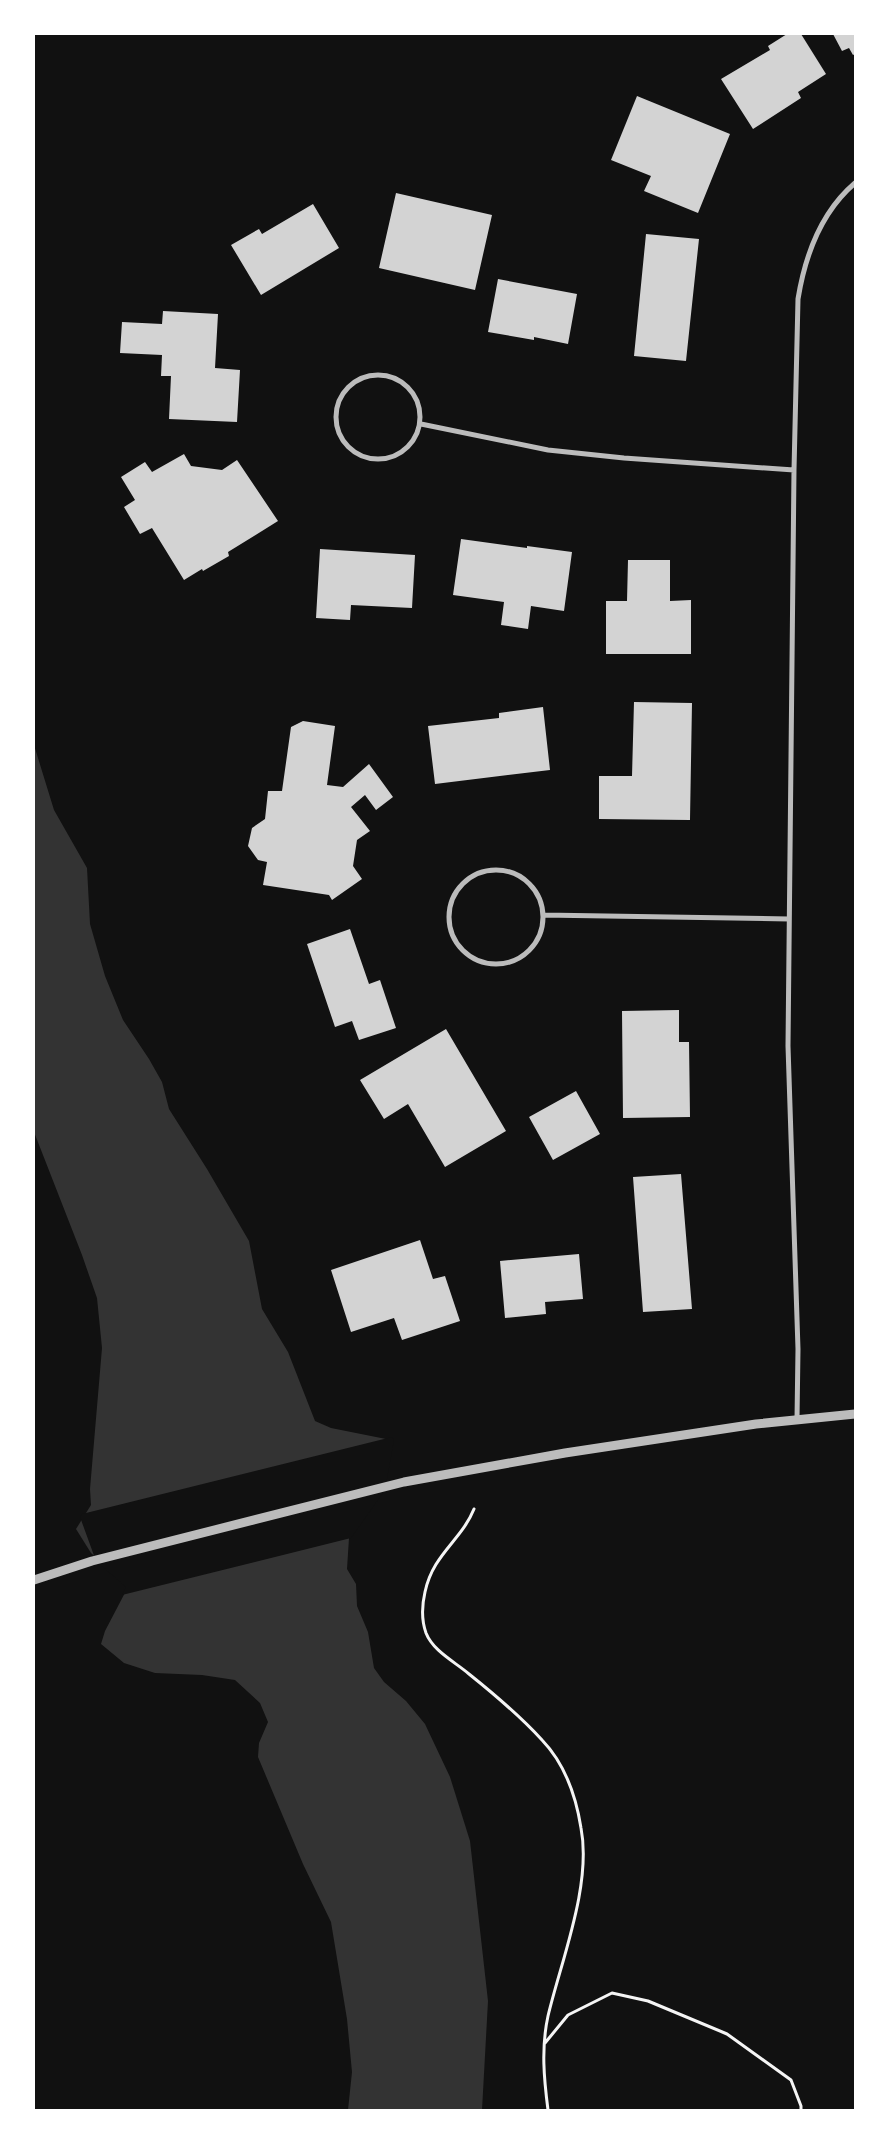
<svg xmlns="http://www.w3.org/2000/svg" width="889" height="2144" font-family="Jost,sans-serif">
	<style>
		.water { fill: #333 }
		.pier { fill: #111 }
		.building { fill: #d3d3d3 }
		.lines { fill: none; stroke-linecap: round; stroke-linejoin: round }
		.path { stroke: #f5f5f5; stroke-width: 3 }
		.minor { stroke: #bcbcbc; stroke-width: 5 }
		.tertiary { stroke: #bcbcbc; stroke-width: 9 }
	</style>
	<rect width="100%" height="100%" fill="#111"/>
	<path class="water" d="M 34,745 L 54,810 L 87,868 L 90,924 L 105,976 L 123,1020 L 149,1059 L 162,1082 L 169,1109 L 207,1169 L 249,1241 L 262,1309 L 288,1352 L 315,1421 L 331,1428 L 391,1440 L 349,1538 L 347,1569 L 356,1584 L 357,1606 L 368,1632 L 374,1668 L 384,1682 L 406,1701 L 425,1724 L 450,1777 L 470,1841 L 488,2001 L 482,2110 L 348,2110 L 352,2072 L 347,2019 L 331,1922 L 303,1864 L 258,1757 L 259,1743 L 268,1722 L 260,1703 L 235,1680 L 202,1675 L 155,1673 L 124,1663 L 101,1644 L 105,1631 L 128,1587 L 91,1553 L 76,1529 L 91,1505 L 90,1489 L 102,1348 L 97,1298 L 82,1255 L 34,1132 Z"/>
	<path class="pier" d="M 392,1437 L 394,1440 L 385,1490 L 351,1538 L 122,1595 L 126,1587 L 96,1561 L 80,1517 L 82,1514 Z"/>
	<path class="building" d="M 787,34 L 801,34 L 826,74 L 798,92 L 801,98 L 753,129 L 721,79 L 770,50 L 768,46 Z
		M 833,34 L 855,34 L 855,54 L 853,55 L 849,48 L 842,51 Z
		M 637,96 L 730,134 L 698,213 L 644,191 L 651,176 L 611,160 Z
		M 396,193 L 492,215 L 475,290 L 379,268 Z
		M 313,204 L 339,248 L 261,295 L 231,245 L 259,229 L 262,234 Z
		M 646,234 L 699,239 L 686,361 L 634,356 Z
		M 498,279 L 577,294 L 568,344 L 534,337 L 534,340 L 488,332 Z
		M 163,311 L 218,314 L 215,368 L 240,370 L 237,422 L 169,419 L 171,376 L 161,376 L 162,355 L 120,353 L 122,322 L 162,324 Z
		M 184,454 L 191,466 L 222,470 L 237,460 L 278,521 L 228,552 L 229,556 L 203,571 L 202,569 L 184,580 L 152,528 L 140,534 L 124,507 L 135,500 L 121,477 L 145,462 L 152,472 Z
		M 461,539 L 527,548 L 527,546 L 572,552 L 564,611 L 531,606 L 528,629 L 501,625 L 504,602 L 453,595 Z
		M 320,549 L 415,555 L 412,608 L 351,605 L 350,620 L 316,618 Z
		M 628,560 L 670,560 L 670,601 L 691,600 L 691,654 L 606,654 L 606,601 L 627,601 Z
		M 634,702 L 692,703 L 690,820 L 599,819 L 599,776 L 632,776 Z
		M 543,707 L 550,770 L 435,784 L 428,726 L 499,718 L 499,713 Z
		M 303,721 L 335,726 L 327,785 L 343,787 L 369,764 L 393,797 L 376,810 L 365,795 L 351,807 L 370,831 L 357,840 L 353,866 L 362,879 L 332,900 L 329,895 L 263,885 L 267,862 L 258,860 L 248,846 L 252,828 L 265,819 L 268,791 L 282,791 L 291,727 Z
		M 350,929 L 369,984 L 380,980 L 396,1028 L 359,1040 L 352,1021 L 335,1027 L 307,944 Z
		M 679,1010 L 679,1042 L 689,1042 L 690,1117 L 623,1118 L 622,1011 Z
		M 446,1029 L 506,1131 L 445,1167 L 408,1104 L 384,1119 L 360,1080 Z
		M 576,1091 L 600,1134 L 553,1160 L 529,1117 Z
		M 681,1174 L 692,1309 L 643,1312 L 633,1177 Z
		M 420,1240 L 433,1279 L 445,1276 L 460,1321 L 402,1340 L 394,1318 L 351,1332 L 331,1270 Z
		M 579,1254 L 583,1299 L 545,1302 L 546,1314 L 505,1318 L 500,1261 Z"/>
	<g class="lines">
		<path class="path" d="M 474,1509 C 461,1541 433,1554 425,1592 C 422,1605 421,1619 426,1633 C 433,1651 455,1662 469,1674 C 494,1694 520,1716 542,1740 C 565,1764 576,1796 581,1828 C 592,1885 561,1961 548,2016 C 541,2048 544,2079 548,2110
			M 545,2043 L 568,2015 L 612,1993 L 648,2001 L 727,2034 L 791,2080 L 801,2106 L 801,2110"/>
		<path class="minor" d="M336 417a42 42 0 1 1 84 0a42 42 0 1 1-84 0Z
			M 421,424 L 548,450 L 624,458 L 794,470
			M449 917a47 47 0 1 1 94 0a47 47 0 1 1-94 0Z
			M 543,915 L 789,919
			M 797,1419 L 798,1349 L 788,1046 L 794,470 L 798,299 C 805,256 821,212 855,183"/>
		<path class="tertiary" d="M 34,1580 L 92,1561 L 404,1482 L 565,1453 L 756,1424 L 855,1414"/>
	</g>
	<rect width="889" height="2144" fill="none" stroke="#ffffff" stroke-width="70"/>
</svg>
